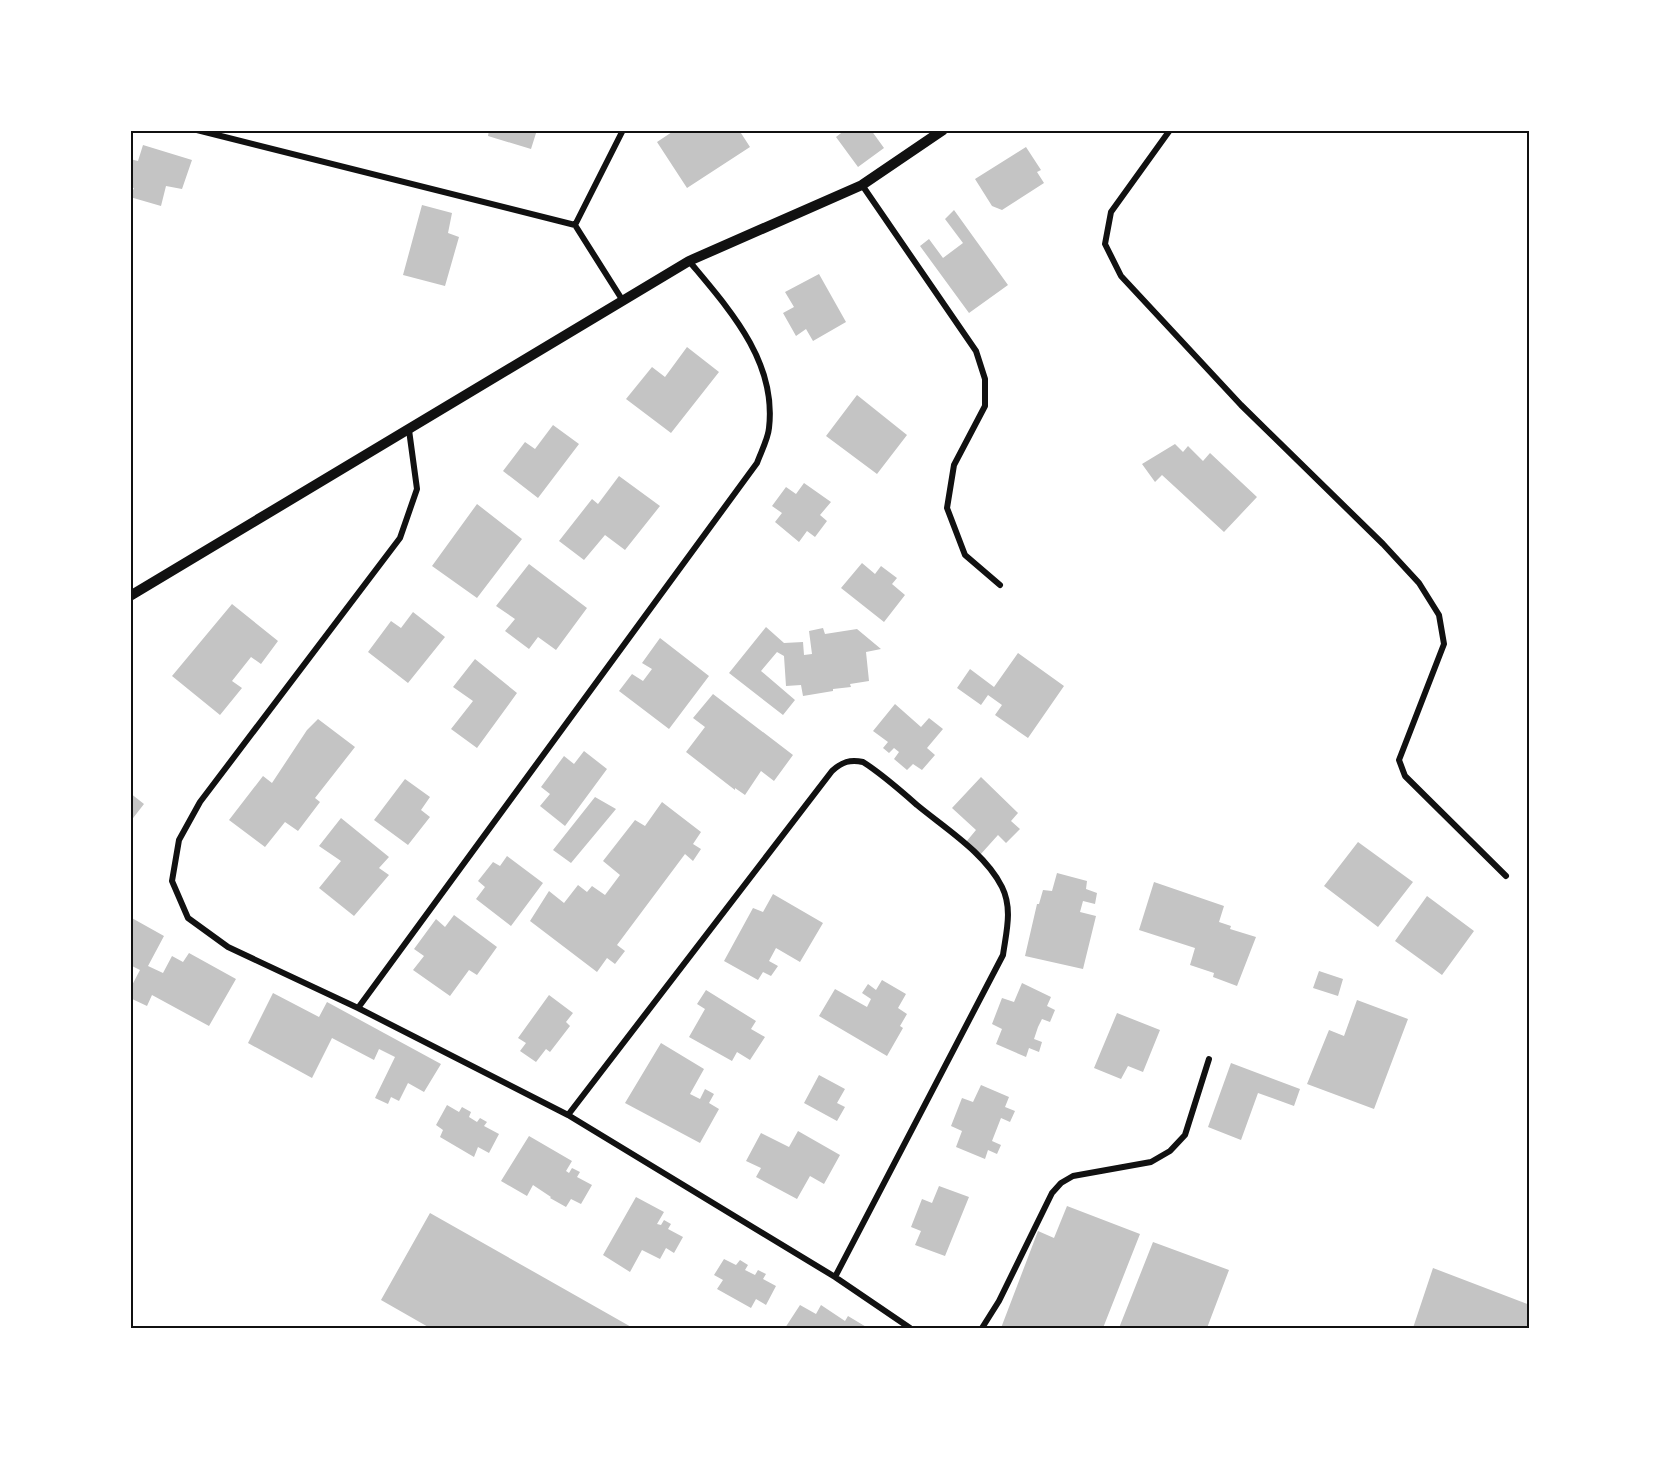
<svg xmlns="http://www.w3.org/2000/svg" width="1660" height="1459" font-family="'Public Sans',sans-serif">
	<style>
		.building { fill: #c4c4c4 }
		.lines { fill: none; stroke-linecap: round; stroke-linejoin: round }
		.minor { stroke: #111; stroke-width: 6 }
		.tertiary { stroke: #111; stroke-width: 10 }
		.neatline { fill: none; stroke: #111; stroke-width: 2 }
	</style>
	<rect width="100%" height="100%" fill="#fff"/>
	<path class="building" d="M 489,130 L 537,130 L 531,149 L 488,136 Z
		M 675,130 L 739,130 L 750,147 L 687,188 L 657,142 Z
		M 845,130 L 871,130 L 884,148 L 858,167 L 836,137 Z
		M 143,145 L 192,160 L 182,189 L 166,186 L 161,206 L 130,197 L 134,188 L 130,187 L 130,159 L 138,161 Z
		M 1026,147 L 1041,170 L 1037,172 L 1044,183 L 1002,210 L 992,206 L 975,179 Z
		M 422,205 L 452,213 L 448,233 L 459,237 L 445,286 L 403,275 Z
		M 954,210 L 1008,285 L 969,313 L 920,246 L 929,239 L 943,258 L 963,243 L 945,219 Z
		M 819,274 L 846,322 L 813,341 L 806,329 L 796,336 L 783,313 L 794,307 L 785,292 Z
		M 687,347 L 719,372 L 671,433 L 626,399 L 652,367 L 665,377 Z
		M 857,395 L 907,435 L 877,474 L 826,436 Z
		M 553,425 L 579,444 L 538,498 L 503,471 L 525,442 L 535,449 Z
		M 1175,444 L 1183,452 L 1188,446 L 1203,461 L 1210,453 L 1257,497 L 1224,532 L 1162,475 L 1155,482 L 1142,464 Z
		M 619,476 L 660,506 L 625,550 L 605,535 L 584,560 L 559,541 L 592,499 L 598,504 Z
		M 804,483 L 831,502 L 820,515 L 827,521 L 815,537 L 807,531 L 799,542 L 775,522 L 782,513 L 772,506 L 786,487 L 796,494 Z
		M 477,504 L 522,539 L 477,598 L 432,566 Z
		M 862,563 L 875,574 L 881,566 L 897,578 L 892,584 L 905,595 L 884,622 L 841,588 Z
		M 529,564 L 587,608 L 556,650 L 538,637 L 529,649 L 505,631 L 515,619 L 496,606 Z
		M 232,604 L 278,641 L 261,664 L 251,657 L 232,681 L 242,688 L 220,715 L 172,676 Z
		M 413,612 L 445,637 L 408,683 L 368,652 L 391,621 L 401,628 Z
		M 766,627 L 784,643 L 803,642 L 804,655 L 812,654 L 809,631 L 823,628 L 825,634 L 857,629 L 881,649 L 866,652 L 869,681 L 850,684 L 851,687 L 833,689 L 833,691 L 803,696 L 801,685 L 786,686 L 784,656 L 777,652 L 761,671 L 795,700 L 783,715 L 729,673 Z
		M 660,638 L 709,676 L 669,729 L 619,691 L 632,674 L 643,681 L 652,669 L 642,663 Z
		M 1018,653 L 1064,686 L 1028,738 L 995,715 L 1002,705 L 988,695 L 981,705 L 957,688 L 970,669 L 994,687 Z
		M 475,659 L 517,693 L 477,748 L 451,729 L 473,701 L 453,687 Z
		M 713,694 L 793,755 L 774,781 L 761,771 L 745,795 L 735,788 L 735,790 L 686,752 L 705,727 L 693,718 Z
		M 895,704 L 921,727 L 929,718 L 943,729 L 927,748 L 935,755 L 922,770 L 913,764 L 907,770 L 894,759 L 899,752 L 894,748 L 889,753 L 883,748 L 888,742 L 873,731 Z
		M 318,719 L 355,747 L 315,798 L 320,802 L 298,831 L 285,822 L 265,847 L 229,820 L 263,776 L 272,783 L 307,730 Z
		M 584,751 L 607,769 L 565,826 L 540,806 L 550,794 L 541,787 L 564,756 L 574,764 Z
		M 981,777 L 1018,813 L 1011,821 L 1020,829 L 1006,843 L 998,835 L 980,855 L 966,842 L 976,830 L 952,808 Z
		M 405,779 L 430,797 L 421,810 L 430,817 L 408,845 L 374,820 Z
		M 130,793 L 144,804 L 130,822 Z
		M 595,797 L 616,809 L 571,863 L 553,850 Z
		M 662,802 L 701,832 L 693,844 L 701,849 L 693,861 L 685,854 L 617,945 L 625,951 L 615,964 L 607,958 L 597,972 L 530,921 L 549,891 L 564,903 L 578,885 L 587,892 L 592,886 L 605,895 L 620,875 L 603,861 L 635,820 L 645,826 Z
		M 341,818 L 389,857 L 379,868 L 389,875 L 354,916 L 319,888 L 341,861 L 319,846 Z
		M 1358,842 L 1413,882 L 1378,927 L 1324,886 Z
		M 507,856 L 543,883 L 511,926 L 476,899 L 485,887 L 478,881 L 493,862 L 500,866 Z
		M 1057,873 L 1087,881 L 1086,889 L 1097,893 L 1095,904 L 1083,901 L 1080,912 L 1096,916 L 1083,969 L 1025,956 L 1037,904 L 1039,904 L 1043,890 L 1052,891 Z
		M 1154,882 L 1224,906 L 1219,922 L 1231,926 L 1230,929 L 1256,937 L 1237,986 L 1213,977 L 1214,973 L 1190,965 L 1195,948 L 1139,930 Z
		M 773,894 L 823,923 L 800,962 L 776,948 L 769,961 L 778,966 L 771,976 L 763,972 L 758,980 L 724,961 L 753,908 L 763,912 Z
		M 1427,896 L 1474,931 L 1442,975 L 1395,941 Z
		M 454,915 L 497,947 L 477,975 L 469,970 L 450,996 L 413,970 L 424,956 L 414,949 L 436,919 L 445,927 Z
		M 130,917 L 164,936 L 148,966 L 163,973 L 172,956 L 183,962 L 189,953 L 236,979 L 209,1026 L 152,995 L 147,1006 L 130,998 L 130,989 L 140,970 L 130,965 Z
		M 1319,971 L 1343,979 L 1338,996 L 1313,988 Z
		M 882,980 L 906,994 L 898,1008 L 907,1014 L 900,1026 L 903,1028 L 887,1056 L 819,1016 L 835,989 L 867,1007 L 871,999 L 862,993 L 868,984 L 876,990 Z
		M 1022,983 L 1051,997 L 1047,1006 L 1055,1010 L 1050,1022 L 1042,1019 L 1038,1027 L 1034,1039 L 1042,1042 L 1039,1052 L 1029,1048 L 1026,1057 L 996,1044 L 1002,1029 L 992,1024 L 1002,998 L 1014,1002 Z
		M 706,990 L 756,1021 L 751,1029 L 765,1037 L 750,1060 L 737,1052 L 732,1061 L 689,1037 L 705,1009 L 697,1004 Z
		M 273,993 L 319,1017 L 327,1002 L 441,1064 L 424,1092 L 408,1083 L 399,1101 L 391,1097 L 388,1104 L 375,1098 L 395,1057 L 379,1049 L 374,1060 L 332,1038 L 312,1078 L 248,1043 Z
		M 549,995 L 573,1013 L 566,1022 L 570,1026 L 550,1052 L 546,1049 L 536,1062 L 520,1051 L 526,1043 L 518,1038 Z
		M 1357,1000 L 1408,1019 L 1374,1109 L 1307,1084 L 1329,1030 L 1344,1036 Z
		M 1117,1013 L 1160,1030 L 1143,1072 L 1128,1066 L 1121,1079 L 1094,1068 Z
		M 661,1043 L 704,1069 L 690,1094 L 700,1099 L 705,1089 L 714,1094 L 709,1103 L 719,1109 L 700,1143 L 625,1103 Z
		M 1231,1063 L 1300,1089 L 1294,1106 L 1258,1093 L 1241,1140 L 1208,1127 Z
		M 819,1075 L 845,1089 L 837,1103 L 845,1107 L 837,1121 L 804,1103 Z
		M 981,1085 L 1009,1097 L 1005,1107 L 1015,1111 L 1010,1122 L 1001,1118 L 992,1141 L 1001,1145 L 997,1154 L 988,1150 L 985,1159 L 956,1147 L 962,1131 L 951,1126 L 962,1098 L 973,1102 Z
		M 447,1105 L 459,1112 L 462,1107 L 471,1112 L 469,1117 L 477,1122 L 480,1118 L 487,1122 L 484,1126 L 499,1134 L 489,1153 L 478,1147 L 474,1157 L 440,1137 L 443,1130 L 436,1125 Z
		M 798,1131 L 840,1155 L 824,1184 L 810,1176 L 797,1199 L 756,1177 L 761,1168 L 746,1161 L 761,1133 L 789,1147 Z
		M 529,1136 L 572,1161 L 566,1171 L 569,1173 L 572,1168 L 580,1172 L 577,1177 L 592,1185 L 581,1204 L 571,1199 L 566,1207 L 550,1198 L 551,1197 L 533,1185 L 527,1196 L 501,1181 Z
		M 939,1186 L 969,1197 L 945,1256 L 915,1245 L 921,1231 L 911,1227 L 922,1199 L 932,1203 Z
		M 636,1197 L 664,1212 L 657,1224 L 661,1225 L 664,1220 L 671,1224 L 668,1229 L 683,1237 L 674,1253 L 666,1248 L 660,1259 L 642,1250 L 630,1272 L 603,1255 Z
		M 1067,1206 L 1140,1234 L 1103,1328 L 1001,1328 L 1038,1231 L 1054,1238 Z
		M 430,1213 L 633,1328 L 430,1328 L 381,1300 Z
		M 1153,1242 L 1229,1270 L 1207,1328 L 1119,1328 Z
		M 724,1259 L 736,1265 L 740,1260 L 748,1265 L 745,1270 L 755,1275 L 758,1270 L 766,1274 L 763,1279 L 776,1286 L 766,1305 L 756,1299 L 751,1308 L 717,1289 L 723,1280 L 714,1275 Z
		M 1433,1268 L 1530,1305 L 1530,1328 L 1413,1328 Z
		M 800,1305 L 816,1314 L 821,1305 L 845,1321 L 848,1316 L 868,1328 L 785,1328 Z"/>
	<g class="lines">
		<path class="minor" d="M 197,130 L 575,225
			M 623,130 L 575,225 L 623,301
			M 1170,130 L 1111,212 L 1105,244 L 1121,276 L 1241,405 L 1383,544 L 1419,583 L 1439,615 L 1444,644 L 1399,760 L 1405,776 L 1506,876
			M 862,185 L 976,351 L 985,379 L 985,406 L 954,465 L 947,508 L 965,555 L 1000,585
			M 409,430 L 417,489 L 400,538 L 200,802 L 179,840 L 172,881 L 188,918 L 228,947 L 358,1008 L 568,1115 L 835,1277 L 910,1328
			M 358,1008 L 757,463 C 761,452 768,439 769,428 C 777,361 729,309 689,261
			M 568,1115 L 832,771 C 842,762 850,759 863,762 C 882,774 900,790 917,805 C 946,829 985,853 1002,887 C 1013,909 1006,933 1003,955 L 835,1277
			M 982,1328 L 999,1301 L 1052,1193 L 1061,1183 L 1073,1176 L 1151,1162 L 1170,1151 L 1185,1135 L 1209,1059"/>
		<path class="tertiary" d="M 130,596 L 689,261 L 862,185 L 943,130"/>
	</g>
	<rect width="1660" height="1459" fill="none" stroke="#ffffff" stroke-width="264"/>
	<rect x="132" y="132" width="1396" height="1195" class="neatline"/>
</svg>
